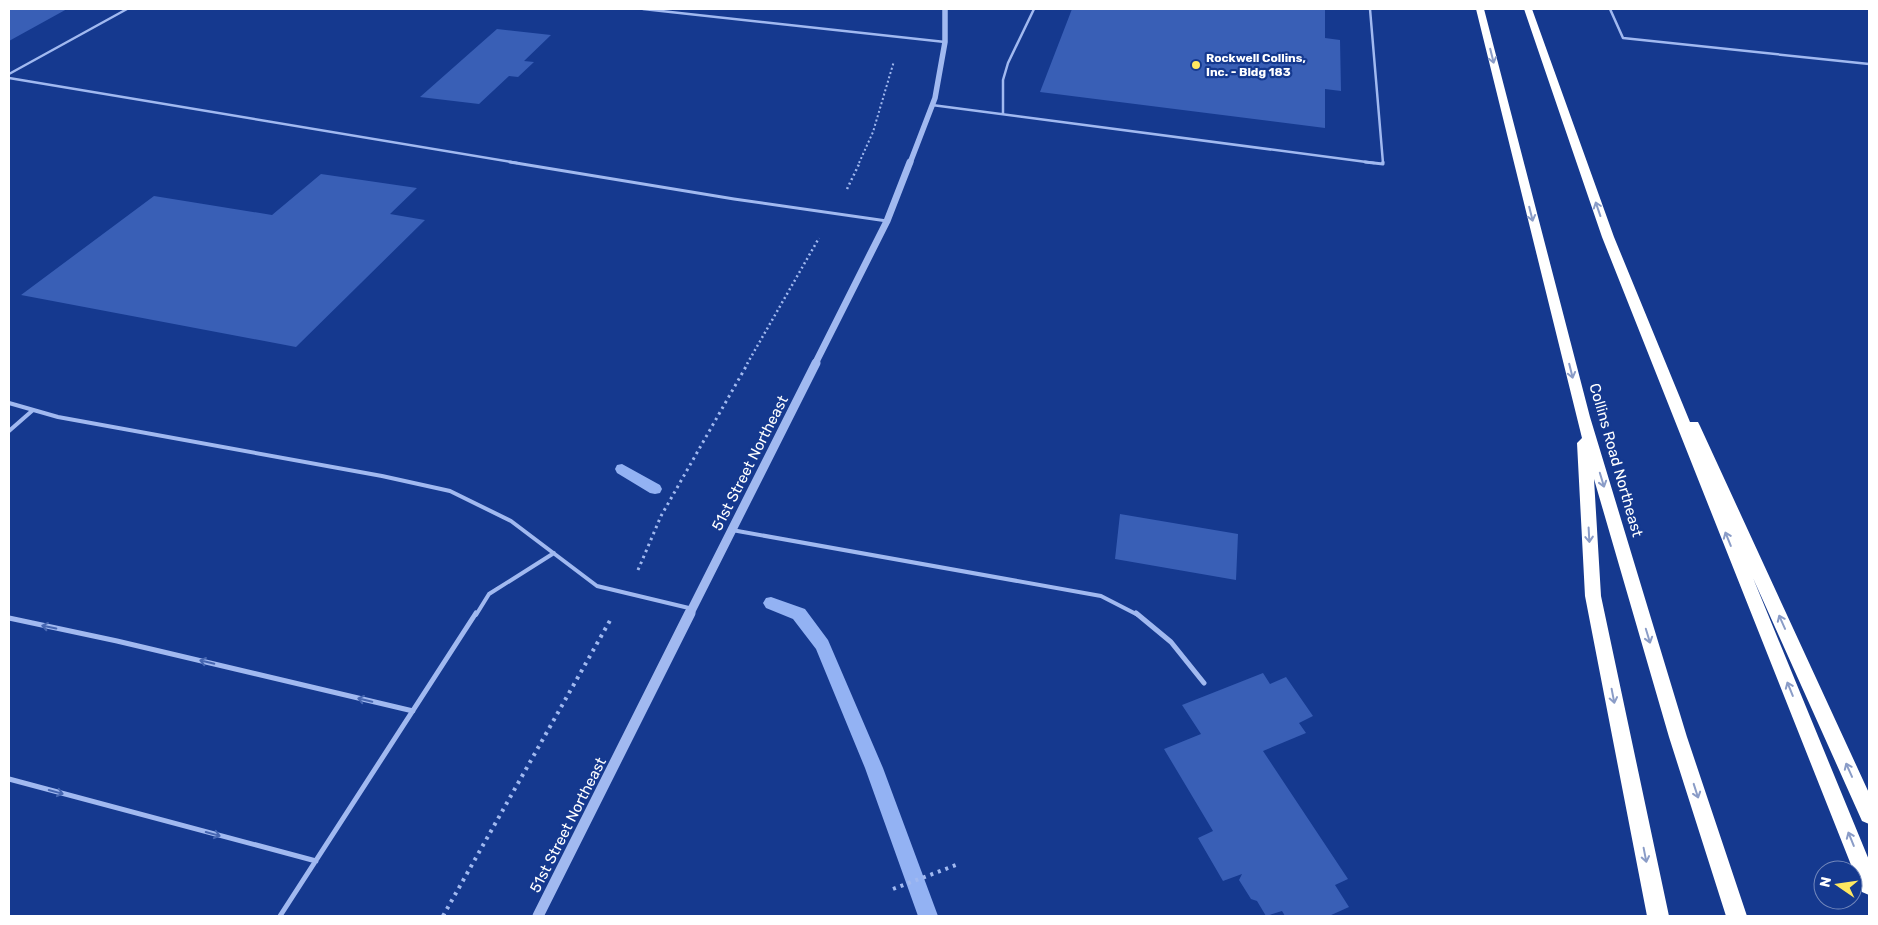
<svg xmlns="http://www.w3.org/2000/svg" width="1878" height="925" font-family="Rubik,sans-serif">
	<style>
		.lines { fill: none; stroke-linecap: round; stroke-linejoin: round }
		.stream { fill: #93b2f3; fill-rule: evenodd }
		.building { fill: #395fb6 }
		.path-far3 { stroke: #a1b9f0; stroke-width: 2; stroke-dasharray: 2 2.5; stroke-linecap: butt }
		.path-far2 { stroke: #a1b9f0; stroke-width: 2.5; stroke-dasharray: 2 3; stroke-linecap: butt }
		.path-far1 { stroke: #a1b9f0; stroke-width: 3; stroke-dasharray: 2.5 4; stroke-linecap: butt }
		.path { stroke: #a1b9f0; stroke-width: 4; stroke-dasharray: 3 5; stroke-linecap: butt }
		.service-far3 { stroke: #a1b9f0; stroke-width: 2.5 }
		.service-far2 { stroke: #a1b9f0; stroke-width: 3 }
		.service-far1 { stroke: #a1b9f0; stroke-width: 4 }
		.service { stroke: #a1b9f0; stroke-width: 5 }
		.tertiary-far3 { stroke: #a1b9f0; stroke-width: 5.5 }
		.tertiary-far2 { stroke: #a1b9f0; stroke-width: 7 }
		.tertiary-far1 { stroke: #a1b9f0; stroke-width: 9 }
		.tertiary { stroke: #a1b9f0; stroke-width: 11 }
		.motorway { fill: #fff; fill-rule: evenodd }
		.oneway { stroke: #8a9cc7 }
		.oneway2 { stroke: #4666b1 }
		.poi-dot { fill: #ffe860; stroke: #15398f; stroke-width: 2 }
		.labels { text-anchor: middle; stroke-width: 4.5; stroke-linejoin: round; paint-order: stroke }
		.far-poi-label { font-size: 12px; font-weight: bold; fill: #fff; stroke: #15398f; text-anchor: start }
		.street-label { font-size: 15px; fill: #fff; stroke: #15398f }
	</style>
	<rect width="100%" height="100%" fill="#15398f"/>
	<g class="lines">
		<path class="stream" d="M 622,464 L 660,485 L 662,489 L 660,493 L 655,494 L 650,493 L 617,473 L 615,469 L 617,465 Z
			M 771,597 L 805,609 L 828,640 L 883,768 L 938,916 L 918,916 L 865,768 L 816,649 L 793,619 L 766,608 L 763,603 L 766,598 Z"/>
	</g>
	<path class="building" d="M 9,9 L 67,9 L 9,41 Z
		M 1072,9 L 1325,9 L 1325,38 L 1340,40 L 1341,91 L 1325,89 L 1325,128 L 1040,92 Z
		M 497,29 L 551,35 L 524,61 L 534,62 L 518,77 L 509,76 L 479,104 L 420,97 Z
		M 321,174 L 417,188 L 390,214 L 425,220 L 296,347 L 21,295 L 154,196 L 272,215 Z
		M 1120,514 L 1238,534 L 1236,580 L 1115,559 Z
		M 1263,673 L 1270,684 L 1286,677 L 1313,716 L 1299,723 L 1306,733 L 1263,751 L 1348,879 L 1335,885 L 1349,907 L 1329,916 L 1285,916 L 1282,911 L 1266,916 L 1257,901 L 1251,899 L 1239,880 L 1242,874 L 1223,881 L 1198,838 L 1213,831 L 1164,749 L 1201,734 L 1182,705 Z"/>
	<g class="lines">
		<path class="path-far3" d="M 859,163 L 873,132 L 894,61"/>
		<path class="path-far2" d="M 847,189 L 860,162
			M 747,364 L 819,238"/>
		<path class="path-far1" d="M 638,570 L 661,516 L 748,363"/>
		<path class="path" d="M 893,889 L 956,865
			M 443,916 L 612,617"/>
		<path class="service-far3" d="M 643,9 L 945,42
			M 1370,9 L 1383,163
			M 1610,9 L 1623,38 L 1869,64
			M 9,74 L 127,9
			M 9,78 L 517,163
			M 932,105 L 1374,163
			M 1003,114 L 1003,80 L 1008,63 L 1034,9"/>
		<path class="service-far2" d="M 510,162 L 734,199 L 887,221
			M 1365,162 L 1383,164 L 1383,162"/>
		<path class="service-far1" d="M 9,403 L 58,417 L 382,476 L 450,491 L 511,521 L 597,586 L 693,609
			M 9,431 L 33,410
			M 732,530 L 1101,596 L 1138,615
			M 476,615 L 489,594 L 554,553"/>
		<path class="service" d="M 1136,613 L 1171,642 L 1204,683
			M 9,618 L 117,641 L 413,711
			M 9,779 L 316,861
			M 280,916 L 476,613"/>
		<path class="tertiary-far3" d="M 910,163 L 935,98 L 945,42 L 945,9"/>
		<path class="tertiary-far2" d="M 815,364 L 887,221 L 910,162"/>
		<path class="tertiary-far1" d="M 689,615 L 816,363"/>
		<path class="tertiary" d="M 538,916 L 690,613"/>
		<path class="motorway" d="M 1476,9 L 1484,9 L 1590,417 L 1687,737 L 1747,916 L 1726,916 L 1669,737 L 1594,479 L 1601,596 L 1669,916 L 1647,916 L 1585,596 L 1577,443 L 1582,438 Z
			M 1524,9 L 1532,9 L 1614,237 L 1690,422 L 1698,422 L 1700,426 L 1869,793 L 1869,824 L 1862,821 L 1753,578 L 1869,860 L 1869,895 L 1862,892 L 1859,885 L 1602,237 Z"/>
	</g>
	<defs><path id="oneway-shaft" d="M-6 0H5M1.5-3L5.5 0L1.5 3" fill="none" stroke-width="1.6" stroke-linecap="round" stroke-linejoin="round" transform="scale(1.25)"/></defs>
	<g class="oneway">
		<use href="#oneway-shaft" transform="translate(1492 56) rotate(76)"/>
		<use href="#oneway-shaft" transform="translate(1598 209) rotate(-109)"/>
		<use href="#oneway-shaft" transform="translate(1531 214) rotate(76)"/>
		<use href="#oneway-shaft" transform="translate(1571 371) rotate(76)"/>
		<use href="#oneway-shaft" transform="translate(1602 480) rotate(73)"/>
		<use href="#oneway-shaft" transform="translate(1589 535) rotate(87)"/>
		<use href="#oneway-shaft" transform="translate(1728 539) rotate(-112)"/>
		<use href="#oneway-shaft" transform="translate(1782 622) rotate(-114)"/>
		<use href="#oneway-shaft" transform="translate(1648 636) rotate(73)"/>
		<use href="#oneway-shaft" transform="translate(1790 689) rotate(-112)"/>
		<use href="#oneway-shaft" transform="translate(1613 696) rotate(79)"/>
		<use href="#oneway-shaft" transform="translate(1849 770) rotate(-114)"/>
		<use href="#oneway-shaft" transform="translate(1696 791) rotate(72)"/>
		<use href="#oneway-shaft" transform="translate(1851 839) rotate(-112)"/>
		<use href="#oneway-shaft" transform="translate(1645 855) rotate(79)"/>
	</g>
	<g class="oneway2">
		<use href="#oneway-shaft" transform="translate(49 627) rotate(-168)"/>
		<use href="#oneway-shaft" transform="translate(207 662) rotate(-167)"/>
		<use href="#oneway-shaft" transform="translate(365 700) rotate(-167)"/>
		<use href="#oneway-shaft" transform="translate(56 792) rotate(15)"/>
		<use href="#oneway-shaft" transform="translate(213 834) rotate(15)"/>
	</g>
	<circle class="poi-dot" cx="1196" cy="65" r="5"/>
	<g class="labels">
		<g class="far-poi-label">
			<text x="1206" y="62">Rockwell Collins,<tspan x="1206" dy="14">Inc. - Bldg 183</tspan></text>
		</g>
		<g class="street-label">
			<text transform="translate(1616 460) rotate(74)" y="5">Collins Road Northeast</text>
			<text transform="translate(750 463) rotate(-63)" y="5">51st Street Northeast</text>
			<text transform="translate(568 825) rotate(-63)" y="5">51st Street Northeast</text>
		</g>
	</g>
	<rect width="1878" height="925" fill="none" stroke="#ffffff" stroke-width="20"/>
	<g transform="translate(1838 885) rotate(283)"><circle r="24" fill="#15398f" stroke="#7388bc"/>
	<path d="M0-4L9 19L0 12L-9 19Z" fill="#ffe860"/>
	<text y="-8" font-size="14" font-weight="bold" text-anchor="middle" fill="#ffffff">N</text>
	</g>
</svg>
